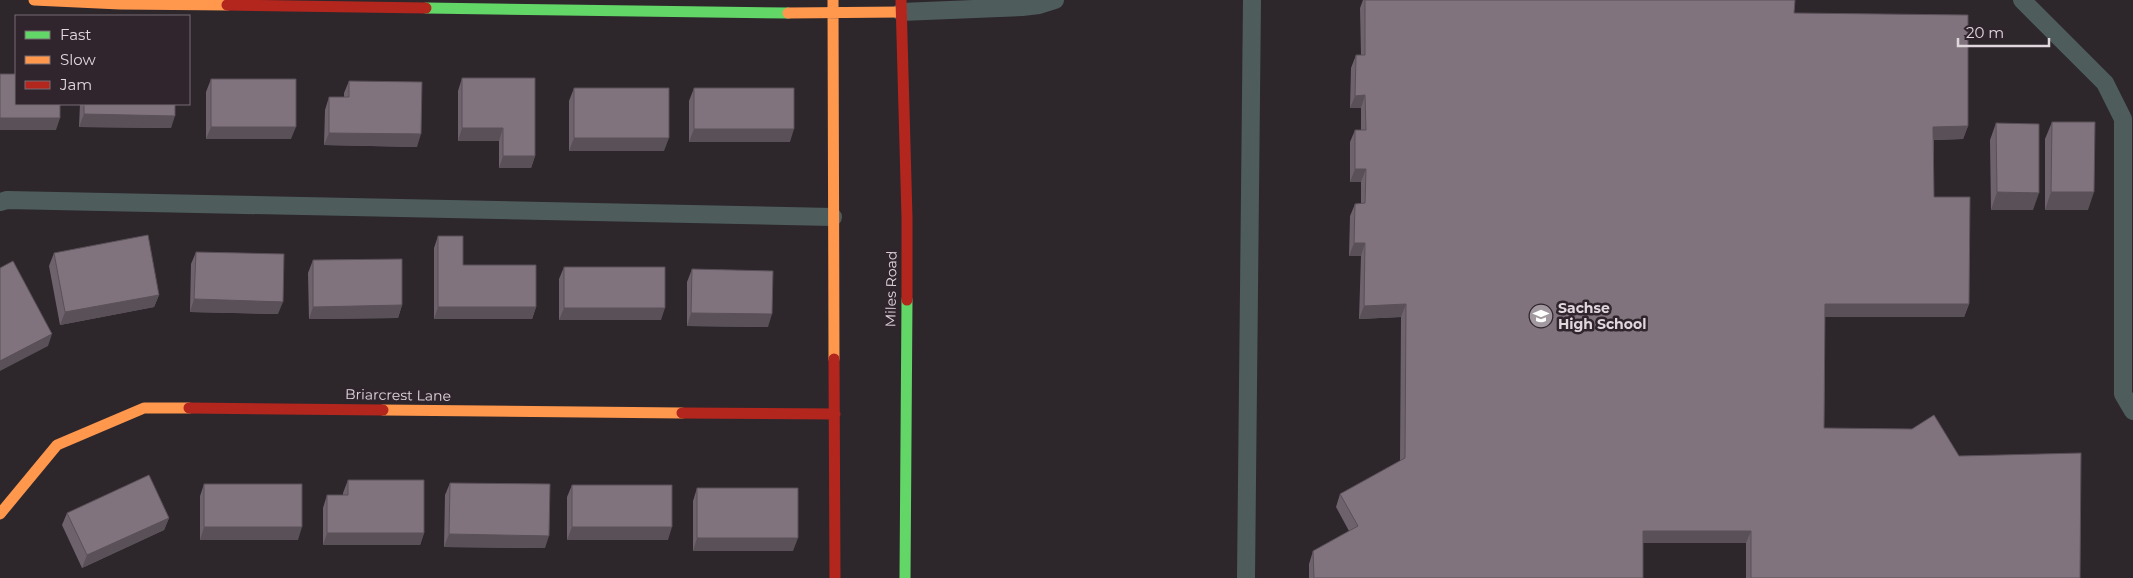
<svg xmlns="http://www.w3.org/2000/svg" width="2133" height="578" font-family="Montserrat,sans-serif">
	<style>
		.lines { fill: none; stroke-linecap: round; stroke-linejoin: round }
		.lane { stroke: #4e5d5c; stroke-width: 18 }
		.fast { stroke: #63d668; stroke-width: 11 }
		.slow { stroke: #ff974d; stroke-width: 11 }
		.jam { stroke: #b3261e; stroke-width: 11 }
		.wall { fill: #6e636c }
		.shaded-wall { fill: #5a5058 }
		.building { fill: #80737d; stroke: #5a5058 }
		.labels { text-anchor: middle; stroke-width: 5; stroke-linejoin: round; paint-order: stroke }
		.street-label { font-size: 14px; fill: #e0d7dd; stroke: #30242d }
		.poi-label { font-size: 14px; font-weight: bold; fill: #e0d7dd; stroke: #30242d; text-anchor: start }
	</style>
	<rect width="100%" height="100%" fill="#2d272c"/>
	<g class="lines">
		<path class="lane" d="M 2022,0 L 2105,83 L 2123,119 L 2123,394 L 2133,411
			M 901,12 L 1022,7 L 1039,5 L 1055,0
			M 0,202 L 7,200 L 833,217
			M 1246,578 L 1252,0"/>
		<path class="fast" d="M 426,8 L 788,13
			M 905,578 L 907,300"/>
		<path class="slow" d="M 34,0 L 120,4 L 227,5
			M 833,0 L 834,359
			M 788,13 L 901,12
			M 383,410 L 682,413
			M 0,514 L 57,445 L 144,408 L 189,408"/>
		<path class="jam" d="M 901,0 L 907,218 L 907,300
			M 227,5 L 426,8
			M 834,359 L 835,578
			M 189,408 L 383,410
			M 682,413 L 835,414"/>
	</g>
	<path class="wall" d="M 1363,0 L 1795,0 L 1794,13 L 1968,126 L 1963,139 L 1934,140 L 1934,197 L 1969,304 L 1964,317 L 1825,317 L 1824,428 L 1959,456 L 2080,578 L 1746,578 L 1746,543 L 1643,543 L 1643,578 L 1309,578 L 1309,564 L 1313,551 L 1349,531 L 1336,507 L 1340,494 L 1400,461 L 1401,317 L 1359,319 L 1361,256 L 1349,256 L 1350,216 L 1355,204 L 1361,203 L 1361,182 L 1350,182 L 1350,142 L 1355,130 L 1361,130 L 1361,108 L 1350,108 L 1351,68 L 1356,55 L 1361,55 L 1360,8 Z
		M 462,78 L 535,156 L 531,168 L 499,168 L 499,141 L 458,141 L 458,91 Z
		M 211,79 L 291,139 L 206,139 L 206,92 Z
		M 349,81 L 417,147 L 324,145 L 325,110 L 329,97 L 344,97 L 344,93 Z
		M 574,88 L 664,151 L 569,151 L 569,101 Z
		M 694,88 L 790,142 L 689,142 L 689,101 Z
		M 80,104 L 175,104 L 171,128 L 79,127 Z
		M 2052,122 L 2088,210 L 2045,210 L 2045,139 Z
		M 1996,123 L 2033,210 L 1991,210 L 1990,140 Z
		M 438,236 L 463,265 L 536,307 L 532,319 L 434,319 L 434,248 Z
		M 196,252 L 278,314 L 190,312 L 191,264 Z
		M 54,253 L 159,295 L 154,307 L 60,325 L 49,266 Z
		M 313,260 L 402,305 L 398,318 L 309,319 L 308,273 Z
		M 564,267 L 661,320 L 559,320 L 559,279 Z
		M 692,269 L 768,327 L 687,326 L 687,282 Z
		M 348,480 L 424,533 L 420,545 L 323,545 L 323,508 L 327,495 L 343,495 L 343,493 Z
		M 450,483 L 545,548 L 444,547 L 445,495 Z
		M 204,484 L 298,540 L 200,540 L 200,496 Z
		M 572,485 L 668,540 L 567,540 L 567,497 Z
		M 697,488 L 793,551 L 693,551 L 693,501 Z
		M 67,513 L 169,518 L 164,530 L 82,568 L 62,525 Z"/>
	<path class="shaded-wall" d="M 1365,95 L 1361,108 L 1350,108 L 1355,96 Z
		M 84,114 L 175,116 L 171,128 L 79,127 Z
		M 0,118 L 60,118 L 56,130 L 0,130 Z
		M 1968,126 L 1963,139 L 1929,140 L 1933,127 Z
		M 211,127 L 296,127 L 291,139 L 206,139 Z
		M 462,128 L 503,128 L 499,141 L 458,141 Z
		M 694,129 L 794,129 L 790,142 L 689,142 Z
		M 329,133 L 421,134 L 417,147 L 324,145 Z
		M 574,138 L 669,138 L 664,151 L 569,151 Z
		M 503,156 L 535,156 L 531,168 L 499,168 Z
		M 1355,169 L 1366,169 L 1361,182 L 1350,182 Z
		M 1997,192 L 2039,193 L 2033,210 L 1991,210 Z
		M 2051,192 L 2094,192 L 2088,210 L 2045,210 Z
		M 1354,243 L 1365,243 L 1361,256 L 1349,256 Z
		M 159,295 L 154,307 L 60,325 L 65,312 Z
		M 194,299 L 283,302 L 278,314 L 190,312 Z
		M 1406,304 L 1401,317 L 1359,319 L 1364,306 Z
		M 1825,304 L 1969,304 L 1964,317 L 1820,317 Z
		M 402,305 L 398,318 L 309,319 L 313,307 Z
		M 438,307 L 536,307 L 532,319 L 434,319 Z
		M 564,308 L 665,308 L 661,320 L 559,320 Z
		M 691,313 L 772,314 L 768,327 L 687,326 Z
		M 52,334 L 48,346 L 0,371 L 0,361 Z
		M 169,518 L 164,530 L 82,568 L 87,555 Z
		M 204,527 L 302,527 L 298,540 L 200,540 Z
		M 572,527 L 672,527 L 668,540 L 567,540 Z
		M 1643,531 L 1751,531 L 1746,543 L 1639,543 Z
		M 327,533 L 424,533 L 420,545 L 323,545 Z
		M 449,534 L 549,536 L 545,548 L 444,547 Z
		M 697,538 L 798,538 L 793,551 L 693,551 Z"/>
	<path class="building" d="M 1365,0 L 1795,0 L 1794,13 L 1968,15 L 1968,126 L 1933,127 L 1934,197 L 1970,197 L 1969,304 L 1825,304 L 1824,428 L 1912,429 L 1934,415 L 1959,456 L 2081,453 L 2080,578 L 1751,578 L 1751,531 L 1643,531 L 1643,578 L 1314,578 L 1313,551 L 1358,526 L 1340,494 L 1405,458 L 1406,304 L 1364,306 L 1365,243 L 1354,243 L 1355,204 L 1365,203 L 1366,169 L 1355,169 L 1355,130 L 1366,130 L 1365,95 L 1355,96 L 1356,55 L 1365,55 Z
		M 0,74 L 16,74 L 16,104 L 60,104 L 60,118 L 0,118 Z
		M 462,78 L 535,78 L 535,156 L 503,156 L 503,128 L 462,128 Z
		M 211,79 L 296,79 L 296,127 L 211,127 Z
		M 349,81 L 422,82 L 421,134 L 329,133 L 329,97 L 349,97 Z
		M 574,88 L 669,88 L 669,138 L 574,138 Z
		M 694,88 L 794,88 L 794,129 L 694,129 Z
		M 84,104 L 175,104 L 175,116 L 84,114 Z
		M 2052,122 L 2095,122 L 2094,192 L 2051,192 Z
		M 1996,123 L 2039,124 L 2039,193 L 1997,192 Z
		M 148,235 L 159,295 L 65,312 L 54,253 Z
		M 438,236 L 463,236 L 463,265 L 536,265 L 536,307 L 438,307 Z
		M 196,252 L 284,254 L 283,302 L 194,299 Z
		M 402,259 L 402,305 L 313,307 L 313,260 Z
		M 13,261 L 52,334 L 0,361 L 0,268 Z
		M 564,267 L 665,267 L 665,308 L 564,308 Z
		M 692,269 L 773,271 L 772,314 L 691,313 Z
		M 149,475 L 169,518 L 87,555 L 67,513 Z
		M 348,480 L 424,480 L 424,533 L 327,533 L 327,495 L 348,495 Z
		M 450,483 L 550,484 L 549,536 L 449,534 Z
		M 204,484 L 302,484 L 302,527 L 204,527 Z
		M 572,485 L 672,485 L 672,527 L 572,527 Z
		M 697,488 L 798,488 L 798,538 L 697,538 Z"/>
	<defs>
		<g id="school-disc" transform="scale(1.25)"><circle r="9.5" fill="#a1999f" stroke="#30242d"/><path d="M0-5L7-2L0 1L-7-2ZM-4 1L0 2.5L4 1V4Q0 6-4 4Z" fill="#fff"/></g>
	</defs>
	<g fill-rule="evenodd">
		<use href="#school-disc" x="1541" y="316"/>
	</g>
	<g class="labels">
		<g class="street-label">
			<text transform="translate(891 289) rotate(-89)" y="5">Miles Road</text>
			<text transform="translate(398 395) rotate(1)" y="5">Briarcrest Lane</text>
		</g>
		<g class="poi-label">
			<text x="1558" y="313">Sachse<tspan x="1558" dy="16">High School</tspan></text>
		</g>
	</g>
	<rect x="15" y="15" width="175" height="90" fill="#30242d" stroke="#766c73"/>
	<rect x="25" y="31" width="25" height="8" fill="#63d668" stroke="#766c73"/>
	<text x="60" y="40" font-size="15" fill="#e0d7dd">Fast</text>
	<rect x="25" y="56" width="25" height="8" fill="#ff974d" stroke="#766c73"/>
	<text x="60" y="65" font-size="15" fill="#e0d7dd">Slow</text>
	<rect x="25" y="81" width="25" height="8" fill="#b3261e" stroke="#766c73"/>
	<text x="60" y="90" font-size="15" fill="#e0d7dd">Jam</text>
	<path d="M1958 38v8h91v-8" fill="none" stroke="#e0d7dd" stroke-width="2.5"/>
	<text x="1966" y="38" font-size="15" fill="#e0d7dd" stroke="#30242d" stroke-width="4" paint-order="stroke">20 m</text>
</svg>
